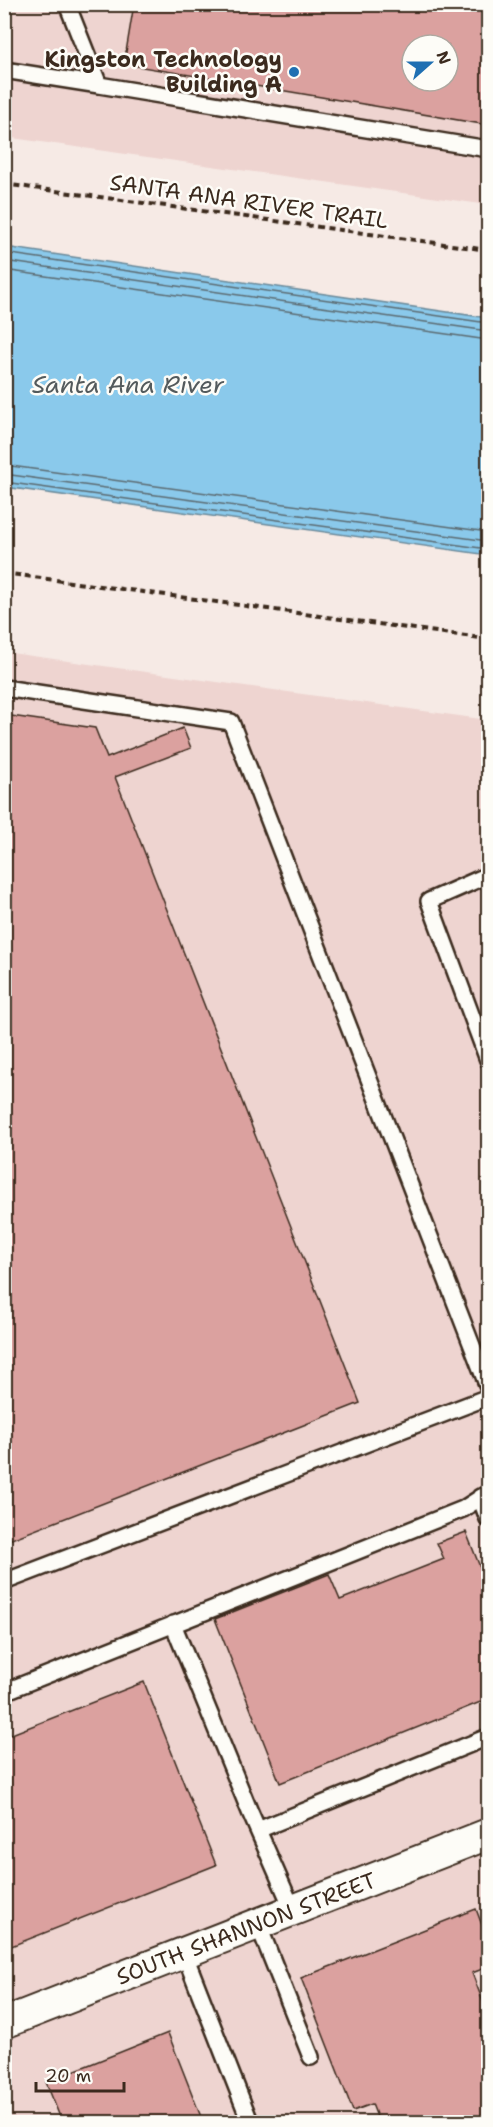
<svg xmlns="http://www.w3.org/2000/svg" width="493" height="2127" font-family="'Shantell Sans',sans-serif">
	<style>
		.built { fill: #eed4d0; fill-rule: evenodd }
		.water { fill: #8ac9eb; stroke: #6a8999; stroke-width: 1.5 }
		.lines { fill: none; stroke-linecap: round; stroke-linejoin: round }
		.shore { stroke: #5b6a70; stroke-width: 1.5 }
		.building { fill: #dba19f; stroke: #3b2a1e; stroke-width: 1.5; fill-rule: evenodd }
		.lane-casing { stroke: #3b2a1e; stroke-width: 20 }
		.street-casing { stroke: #3b2a1e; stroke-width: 34 }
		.path { stroke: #3b2a1e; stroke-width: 4; stroke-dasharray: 6 4.5; stroke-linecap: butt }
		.lane { stroke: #fdfcf7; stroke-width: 15 }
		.street { stroke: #fdfcf7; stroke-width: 30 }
		.poi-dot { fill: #1f6fb2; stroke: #fdfcf7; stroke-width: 2 }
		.labels { text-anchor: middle; stroke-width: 5; stroke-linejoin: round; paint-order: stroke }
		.poi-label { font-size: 22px; font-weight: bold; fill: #3b2a1e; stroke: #fdfcf7; text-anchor: end }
		.street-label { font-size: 22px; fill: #3b2a1e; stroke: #fdfcf7 }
		.water-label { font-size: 24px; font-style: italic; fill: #535a5c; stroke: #fdfcf7 }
	</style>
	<rect width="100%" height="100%" fill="#f6eae5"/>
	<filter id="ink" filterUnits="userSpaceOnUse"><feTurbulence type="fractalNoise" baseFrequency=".0167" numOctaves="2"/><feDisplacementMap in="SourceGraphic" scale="12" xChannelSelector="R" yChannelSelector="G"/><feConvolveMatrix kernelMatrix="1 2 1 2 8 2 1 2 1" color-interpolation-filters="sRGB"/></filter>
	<g filter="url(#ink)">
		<path class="built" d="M 5,5 L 488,5 L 488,205 L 5,137 ZM 412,45 L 448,45 L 448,81 L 412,81 Z
			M 4,652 L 488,720 L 488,2122 L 5,2122 Z"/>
		<path class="water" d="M 5,247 L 488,318 L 488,555 L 5,487 Z"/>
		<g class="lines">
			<path class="shore" d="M 4,253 L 488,323
				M 4,261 L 488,331
				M 4,270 L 488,340
				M 4,465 L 488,532
				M 4,474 L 488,541
				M 4,482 L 488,549"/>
		</g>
		<path class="building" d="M 134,4 L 488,4 L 488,125 L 124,64 ZM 412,45 L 448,45 L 448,81 L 412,81 Z
			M 4,715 L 95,728 L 107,758 L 183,728 L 191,748 L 115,777 L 360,1403 L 4,1542 Z
			M 466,1532 L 488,1587 L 488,1699 L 280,1783 L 215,1619 L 329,1574 L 340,1600 L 444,1559 L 437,1543 Z
			M 144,1682 L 216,1865 L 4,1949 L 4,1737 Z
			M 476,1909 L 488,1941 L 488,1967 L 472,1973 L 488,2015 L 488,2122 L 379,2122 L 372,2104 L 353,2111 L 301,1978 Z
			M 168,2033 L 203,2122 L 62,2122 L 46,2082 Z"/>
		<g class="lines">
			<g class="lane-casing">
				<path id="lane" d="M 67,4 L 99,85 L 488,149
					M 4,70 L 99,85
					M 4,688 L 231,722 L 488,1387
					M 488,875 L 429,901 L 488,1060
					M 480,1497 L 488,1519
					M 4,1582 L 488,1397
					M 173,1624 L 250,1812 L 293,1910
					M 4,1692 L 463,1509 L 488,1493
					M 258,1830 L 488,1737
					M 258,1924 L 311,2057
					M 184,1953 L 249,2119"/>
			</g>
			<g class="street-casing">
				<path id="street" d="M 4,2023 L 488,1834"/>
			</g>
			<path class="path" d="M 4,184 L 488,250
				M 4,573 L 488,639"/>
			<use href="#lane" class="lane"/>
			<use href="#street" class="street"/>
		</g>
	</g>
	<circle class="poi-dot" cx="294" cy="72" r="6"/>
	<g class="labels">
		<g class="poi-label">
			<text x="282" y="67">Kingston Technology<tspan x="282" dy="25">Building A</tspan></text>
		</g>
		<g class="street-label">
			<text transform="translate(249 201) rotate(8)" y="8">SANTA ANA RIVER TRAIL</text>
			<text transform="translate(246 1928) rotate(-21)" y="8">SOUTH SHANNON STREET</text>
		</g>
		<g class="water-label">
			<text x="128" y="393">Santa Ana River</text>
		</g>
	</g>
	<rect width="493" height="2127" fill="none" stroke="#fdfcf7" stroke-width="24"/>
	<rect x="12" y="12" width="469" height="2103" fill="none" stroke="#3b2a1e" stroke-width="2" filter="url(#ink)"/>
	<g transform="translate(430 63) rotate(69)"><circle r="28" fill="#fdfcf7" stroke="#afa8a0" stroke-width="1.5"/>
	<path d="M0-4.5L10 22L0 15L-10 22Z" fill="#1f6fb2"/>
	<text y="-9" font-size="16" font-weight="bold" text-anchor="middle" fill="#3b2a1e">N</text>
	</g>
	<path d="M36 2082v9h88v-9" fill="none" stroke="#3b2a1e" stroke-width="3"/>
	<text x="45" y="2082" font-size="18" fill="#3b2a1e" stroke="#fdfcf7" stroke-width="4.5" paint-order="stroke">20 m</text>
</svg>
